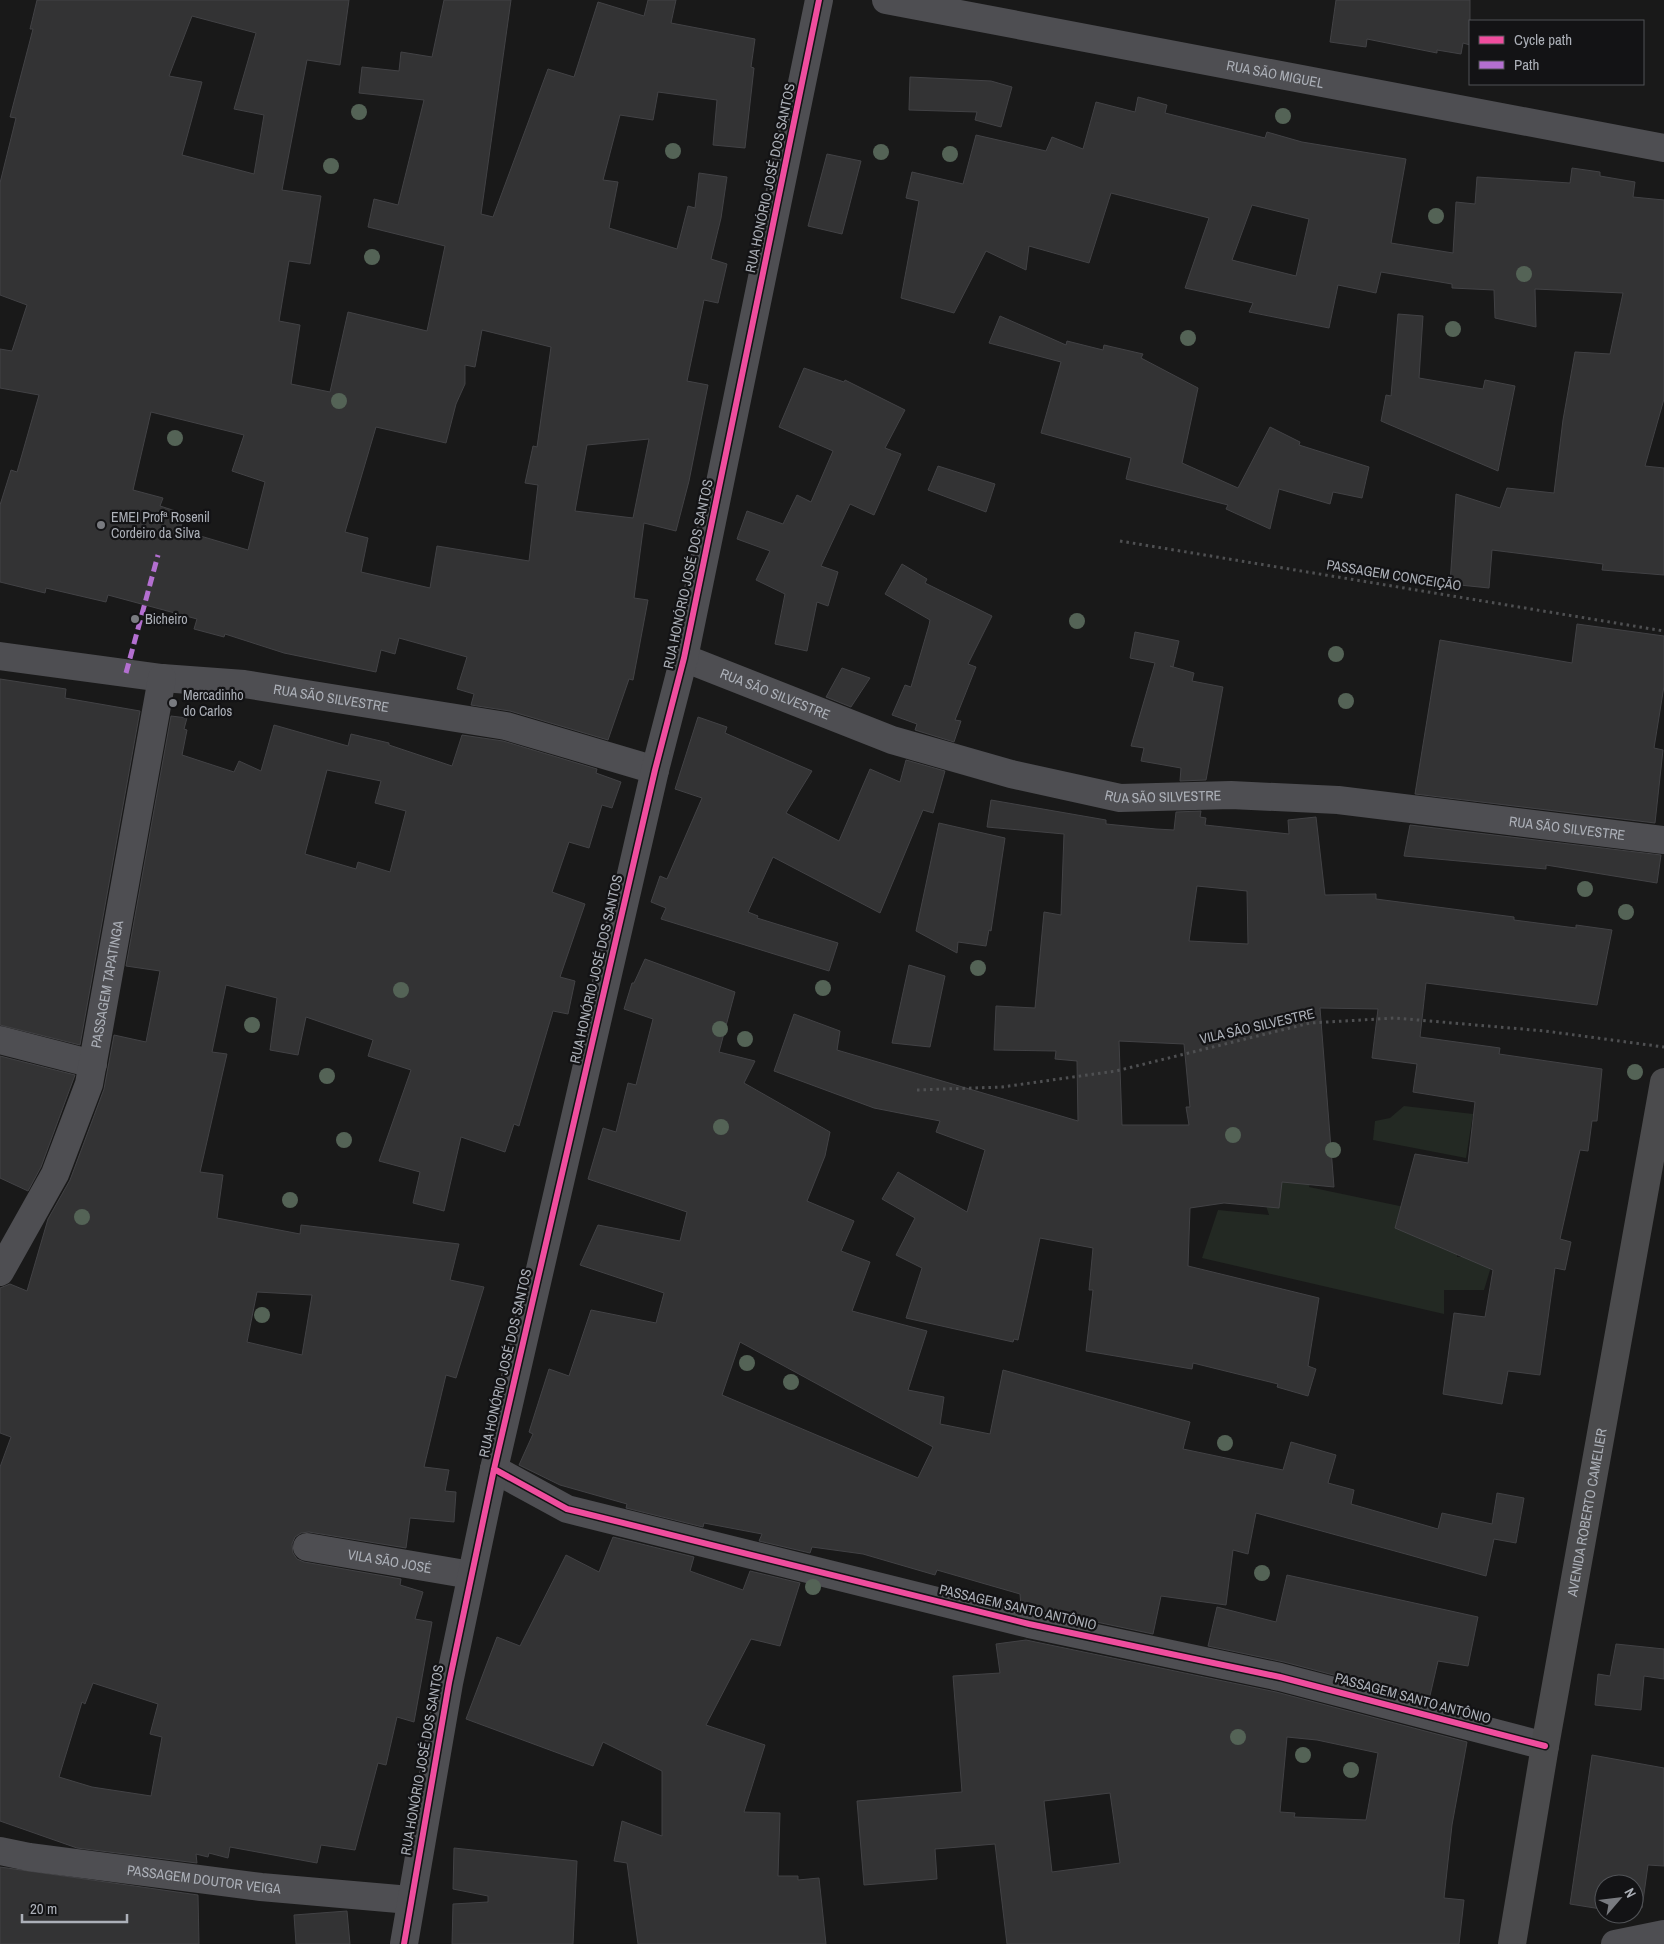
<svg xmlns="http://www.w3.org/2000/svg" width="1664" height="1944" font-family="'Archivo Narrow',sans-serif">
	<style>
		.green { fill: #232923 }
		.building { fill: #333334; stroke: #424245; fill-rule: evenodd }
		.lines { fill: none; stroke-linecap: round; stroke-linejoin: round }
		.path { stroke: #4f5052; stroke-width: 3; stroke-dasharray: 2.5 4; stroke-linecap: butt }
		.minor { stroke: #4e4e52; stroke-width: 28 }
		.major { stroke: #4b4b4d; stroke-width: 28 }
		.quiet { stroke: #b36fd0; stroke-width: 5; stroke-dasharray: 10 5; stroke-linecap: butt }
		.cycleway-casing { stroke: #131315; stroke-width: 9 }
		.cycleway { stroke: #ef4d9e; stroke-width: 6 }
		.tree { fill: #546356 }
		.poi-dot { fill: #797b80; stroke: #131315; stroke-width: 2 }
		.labels { text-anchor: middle; stroke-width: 4.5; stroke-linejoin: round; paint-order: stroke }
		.street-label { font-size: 14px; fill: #acb0b8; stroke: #131315 }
		.poi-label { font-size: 14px; fill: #acb0b8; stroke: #131315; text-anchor: start }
	</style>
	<rect width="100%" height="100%" fill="#191919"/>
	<path class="green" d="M 1404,1106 L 1473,1114 L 1466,1158 L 1373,1140 L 1375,1121 L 1390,1118 Z
		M 1318,1160 L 1309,1187 L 1414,1209 L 1460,1222 L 1457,1257 L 1494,1257 L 1484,1290 L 1444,1290 L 1444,1314 L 1202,1258 L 1218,1210 L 1269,1215 L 1257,1178 Z"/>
	<path class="building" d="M 37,0 L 349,0 L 340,65 L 307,60 L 282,190 L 321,196 L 310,264 L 289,261 L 279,321 L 300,325 L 291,384 L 330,392 L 348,312 L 427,331 L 445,246 L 368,227 L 374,199 L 398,205 L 424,100 L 359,93 L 362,67 L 399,71 L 401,52 L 432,57 L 444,0 L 511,0 L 481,214 L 493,217 L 548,69 L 574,77 L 598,2 L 644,16 L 648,0 L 676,0 L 671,23 L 755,39 L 751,67 L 754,68 L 745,148 L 713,145 L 717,100 L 658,92 L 653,120 L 620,115 L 603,180 L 618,182 L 609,228 L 677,249 L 688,206 L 695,208 L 699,173 L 727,177 L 721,218 L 711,259 L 727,264 L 718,303 L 704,300 L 687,381 L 708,385 L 689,481 L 676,531 L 644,523 L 634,598 L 648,600 L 633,680 L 629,679 L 608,740 L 510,711 L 471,705 L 474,694 L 457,689 L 467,657 L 399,638 L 395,654 L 381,650 L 376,672 L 284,653 L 225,634 L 224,637 L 194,629 L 197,619 L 108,595 L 106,602 L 46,588 L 45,593 L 0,582 L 0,505 L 11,470 L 17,472 L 39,395 L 0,388 L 0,349 L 12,351 L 27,305 L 0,295 L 0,183 L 16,118 L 10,117 L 33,29 L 30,29 ZM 192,16 L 256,33 L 234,109 L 264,115 L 254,174 L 182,155 L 202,82 L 169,76 ZM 482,330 L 551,347 L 537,447 L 533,446 L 525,483 L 538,485 L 529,561 L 437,546 L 430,588 L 361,572 L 368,538 L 345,532 L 376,427 L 446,443 L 456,404 L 465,384 L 465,365 L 475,367 ZM 151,412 L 244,435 L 232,471 L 265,482 L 248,550 L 180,530 L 185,514 L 160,506 L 163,498 L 133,490 ZM 649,439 L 633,518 L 575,511 L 587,445 Z
		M 1336,0 L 1470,0 L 1470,45 L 1463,43 L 1461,54 L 1437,50 L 1437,53 L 1367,39 L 1366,47 L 1330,42 Z
		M 910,77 L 991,81 L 1012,87 L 1001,127 L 975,120 L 977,112 L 909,110 Z
		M 1138,97 L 1167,105 L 1165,113 L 1265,138 L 1267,132 L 1302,142 L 1406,159 L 1391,243 L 1453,253 L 1456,202 L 1475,204 L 1477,177 L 1570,183 L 1572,168 L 1600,172 L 1600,176 L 1635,182 L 1633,197 L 1664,200 L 1664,399 L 1645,466 L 1664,468 L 1664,575 L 1602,570 L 1603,564 L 1492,550 L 1489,588 L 1450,584 L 1456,494 L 1500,508 L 1507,488 L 1554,493 L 1563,420 L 1575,352 L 1610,354 L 1623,293 L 1535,289 L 1536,327 L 1495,318 L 1494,290 L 1452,288 L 1452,284 L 1381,272 L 1376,293 L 1338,285 L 1329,328 L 1249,312 L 1253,303 L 1185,288 L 1209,218 L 1111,193 L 1089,263 L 1029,246 L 1026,270 L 986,251 L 954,313 L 901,298 L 919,201 L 906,198 L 912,172 L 963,184 L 976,135 L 1046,151 L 1052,137 L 1083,149 L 1096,102 L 1135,112 ZM 1252,205 L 1309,219 L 1296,276 L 1232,260 Z
		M 827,154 L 861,161 L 842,234 L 808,226 Z
		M 1398,314 L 1423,316 L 1419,378 L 1483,389 L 1485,380 L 1515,386 L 1498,471 L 1381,421 L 1386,395 L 1391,396 Z
		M 1000,316 L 1066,345 L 1067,341 L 1103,350 L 1104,345 L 1143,354 L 1141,358 L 1198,388 L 1182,463 L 1238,488 L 1270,427 L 1300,442 L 1299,445 L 1369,467 L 1362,498 L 1333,492 L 1330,504 L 1279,489 L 1270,529 L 1226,509 L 1228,505 L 1126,479 L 1131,458 L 1041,433 L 1061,362 L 989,343 Z
		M 804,368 L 844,382 L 845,380 L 905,410 L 885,448 L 901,454 L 874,515 L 850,504 L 821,566 L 838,572 L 828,606 L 817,602 L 807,651 L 775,644 L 785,594 L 756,580 L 770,551 L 737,539 L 747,511 L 783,524 L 797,495 L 811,502 L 833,451 L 779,427 Z
		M 938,466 L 995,484 L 986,512 L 928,490 Z
		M 902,564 L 927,579 L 925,583 L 992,616 L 968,664 L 976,667 L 955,720 L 961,721 L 954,742 L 915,730 L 917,724 L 892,715 L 905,685 L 911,687 L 929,625 L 930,620 L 885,594 Z
		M 1577,624 L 1664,636 L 1664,686 L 1654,748 L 1663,750 L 1655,823 L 1415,794 L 1440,640 L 1572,663 Z
		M 1135,632 L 1179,641 L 1173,667 L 1170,666 L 1194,673 L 1192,681 L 1223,687 L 1206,780 L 1180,781 L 1181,768 L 1141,761 L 1144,748 L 1131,746 L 1155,663 L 1130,658 Z
		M 842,668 L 870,678 L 851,707 L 826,697 Z
		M 0,679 L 66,689 L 65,698 L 140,711 L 80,1045 L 0,1025 Z
		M 171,716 L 187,718 L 184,729 L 187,730 L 182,755 L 234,772 L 239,761 L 261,771 L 274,725 L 348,746 L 351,734 L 389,743 L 389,745 L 452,766 L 462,735 L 503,741 L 597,769 L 596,773 L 621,782 L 612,808 L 602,805 L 589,848 L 569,842 L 552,892 L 585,904 L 560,977 L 575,981 L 568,1014 L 553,1011 L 519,1126 L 514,1124 L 505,1152 L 461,1137 L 444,1211 L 413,1203 L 420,1172 L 379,1161 L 411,1070 L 368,1056 L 373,1040 L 306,1017 L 298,1055 L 270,1050 L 277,998 L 226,985 L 212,1052 L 227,1054 L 200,1172 L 223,1175 L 217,1218 L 300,1234 L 301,1225 L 459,1244 L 450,1280 L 484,1287 L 456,1378 L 446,1375 L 424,1467 L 449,1470 L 445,1491 L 456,1492 L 454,1522 L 410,1518 L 406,1548 L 309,1532 L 301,1533 L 295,1537 L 292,1544 L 293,1553 L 297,1559 L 304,1562 L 401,1579 L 400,1585 L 423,1592 L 415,1619 L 432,1622 L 414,1722 L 397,1717 L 386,1765 L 378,1763 L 355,1850 L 321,1845 L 317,1863 L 230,1847 L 228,1858 L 209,1853 L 208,1857 L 196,1854 L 197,1863 L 77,1848 L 0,1821 L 0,1467 L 11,1437 L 0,1433 L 0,1288 L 10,1284 L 27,1291 L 48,1219 L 70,1180 L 104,1089 L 114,1035 L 146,1042 L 160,971 L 126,966 ZM 327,770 L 381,781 L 375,803 L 406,811 L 390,872 L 358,862 L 356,869 L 305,854 ZM 257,1292 L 312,1295 L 302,1355 L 247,1342 ZM 93,1683 L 158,1704 L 150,1734 L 162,1737 L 151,1796 L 92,1787 L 59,1777 L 82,1702 L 85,1704 Z
		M 698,717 L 727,727 L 725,733 L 812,771 L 786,813 L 839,841 L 870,769 L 900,782 L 906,760 L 945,771 L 933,813 L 923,810 L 880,913 L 773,857 L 748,912 L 758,916 L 757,918 L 838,943 L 829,971 L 661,919 L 666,908 L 651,902 L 660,876 L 667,879 L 702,798 L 675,789 Z
		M 991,800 L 1106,820 L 1106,824 L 1156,829 L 1174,830 L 1176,812 L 1201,811 L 1200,817 L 1206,818 L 1205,825 L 1289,834 L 1288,820 L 1316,817 L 1325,895 L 1376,894 L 1376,899 L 1514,917 L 1514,920 L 1576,928 L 1576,925 L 1612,930 L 1597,1005 L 1426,983 L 1420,1037 L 1500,1048 L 1499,1054 L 1602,1069 L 1597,1121 L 1592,1121 L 1588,1151 L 1580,1150 L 1560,1239 L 1571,1242 L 1565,1270 L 1555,1268 L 1540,1375 L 1508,1371 L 1502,1404 L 1443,1394 L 1454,1313 L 1485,1317 L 1493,1270 L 1395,1228 L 1415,1154 L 1468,1163 L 1475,1102 L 1413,1092 L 1417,1064 L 1372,1058 L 1378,1009 L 1320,1008 L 1334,1187 L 1282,1182 L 1279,1208 L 1224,1203 L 1190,1208 L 1188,1266 L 1319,1298 L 1308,1366 L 1316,1369 L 1308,1396 L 1277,1387 L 1278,1384 L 1193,1363 L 1192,1369 L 1086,1351 L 1093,1290 L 1089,1290 L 1093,1248 L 1040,1238 L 1018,1340 L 1014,1339 L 1013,1342 L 906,1318 L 922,1268 L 896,1255 L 915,1218 L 882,1199 L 898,1172 L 967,1212 L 985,1150 L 936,1132 L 940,1121 L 874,1108 L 774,1071 L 794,1014 L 840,1031 L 837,1050 L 1078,1121 L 1077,1061 L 1055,1059 L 1056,1051 L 994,1050 L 996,1006 L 1035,1008 L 1044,912 L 1061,915 L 1064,834 L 987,827 ZM 1197,886 L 1247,891 L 1248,944 L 1189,941 ZM 1119,1041 L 1184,1044 L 1190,1107 L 1186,1107 L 1189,1125 L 1122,1125 Z
		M 939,823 L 1005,838 L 991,931 L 989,930 L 986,946 L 958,942 L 957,953 L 916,931 Z
		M 1410,825 L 1661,855 L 1657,883 L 1546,865 L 1546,869 L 1404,856 Z
		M 645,959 L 735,992 L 719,1052 L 755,1061 L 744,1083 L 830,1132 L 825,1156 L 807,1201 L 854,1221 L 841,1251 L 870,1262 L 852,1311 L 927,1331 L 908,1390 L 944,1397 L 940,1424 L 990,1434 L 1003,1370 L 1190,1422 L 1183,1449 L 1283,1470 L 1291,1442 L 1336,1455 L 1328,1483 L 1354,1490 L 1351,1504 L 1438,1529 L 1442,1513 L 1492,1524 L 1497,1493 L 1524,1498 L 1516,1543 L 1494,1539 L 1486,1576 L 1256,1513 L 1248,1554 L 1233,1550 L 1226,1605 L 1161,1596 L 1153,1634 L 1021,1606 L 1020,1594 L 937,1570 L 935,1575 L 863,1554 L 812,1547 L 810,1553 L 759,1541 L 762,1534 L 704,1523 L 703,1527 L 626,1508 L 627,1504 L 560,1485 L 519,1465 L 533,1434 L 529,1432 L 549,1369 L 569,1376 L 591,1310 L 656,1323 L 664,1293 L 580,1265 L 598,1225 L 680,1241 L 687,1212 L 588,1179 L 603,1128 L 616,1132 L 628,1083 L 636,1085 L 653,1019 L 624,1009 L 632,983 L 634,983 ZM 740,1342 L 933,1447 L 918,1478 L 722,1395 Z
		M 909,965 L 945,976 L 930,1047 L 892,1043 Z
		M 0,1056 L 75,1075 L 41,1167 L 28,1191 L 0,1178 Z
		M 613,1537 L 694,1557 L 690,1571 L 743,1590 L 750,1571 L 800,1583 L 780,1646 L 751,1639 L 706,1725 L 765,1745 L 744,1812 L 780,1813 L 778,1876 L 798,1876 L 798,1880 L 819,1878 L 826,1944 L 638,1944 L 627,1863 L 614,1861 L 622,1821 L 662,1836 L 662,1771 L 603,1742 L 593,1766 L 466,1719 L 497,1637 L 520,1646 L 566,1555 L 599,1572 Z
		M 1287,1575 L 1478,1617 L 1468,1666 L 1438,1661 L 1429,1700 L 1284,1662 L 1208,1646 L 1217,1607 L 1276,1622 Z
		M 1026,1640 L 1276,1692 L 1467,1742 L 1452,1825 L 1444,1898 L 1464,1900 L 1459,1944 L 1007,1944 L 995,1844 L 935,1849 L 937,1879 L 864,1885 L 857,1801 L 962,1792 L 953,1676 L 1000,1673 L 996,1644 ZM 1287,1737 L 1317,1740 L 1378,1753 L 1366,1820 L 1294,1817 L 1295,1813 L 1280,1812 ZM 1110,1793 L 1120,1863 L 1052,1872 L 1044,1801 Z
		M 1616,1644 L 1664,1649 L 1664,1679 L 1644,1676 L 1641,1710 L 1595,1705 L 1598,1674 L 1610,1676 Z
		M 1592,1755 L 1664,1768 L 1664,1866 L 1648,1865 L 1642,1908 L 1634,1907 L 1634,1884 L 1604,1884 L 1604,1903 L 1601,1909 L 1570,1904 Z
		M 454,1848 L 577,1861 L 573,1944 L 452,1944 L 453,1904 L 488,1902 L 488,1896 L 453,1889 Z
		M 0,1867 L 198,1895 L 199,1944 L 0,1944 Z
		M 347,1911 L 350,1944 L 296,1944 L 294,1915 Z"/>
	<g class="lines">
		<path class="path" d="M 1120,541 L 1664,631
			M 917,1090 L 1002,1087 L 1116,1071 L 1310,1023 L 1395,1018 L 1545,1031 L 1664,1047"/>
		<g class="minor">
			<path id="s1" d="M 886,0 L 1664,148"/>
			<path id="s2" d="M 0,656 L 162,678 L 244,684 L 506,726 L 655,770"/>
			<path id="s3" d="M 684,658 L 892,740 L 1011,774 L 1120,798 L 1231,795 L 1338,800 L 1664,840"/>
			<path d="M 0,1040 L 93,1064"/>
			<path id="s4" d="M 0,1272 L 55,1174 L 89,1084 L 162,678"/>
			<path d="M 494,1469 L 567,1509 L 1029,1624 L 1280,1677 L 1545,1746"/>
			<path id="s5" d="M 307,1547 L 471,1575"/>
			<path id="s6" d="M 0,1851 L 29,1857 L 261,1887 L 410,1900"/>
			<path d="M 404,1944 L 449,1683 L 494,1469 L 655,770 L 684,658 L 819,0"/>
			<path d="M 1615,1944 L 1664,1934"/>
		</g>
		<path class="major" id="s7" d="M 1512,1944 L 1545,1746 L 1664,1082"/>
		<path class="quiet" d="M 126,673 L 158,555"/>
		<g class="cycleway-casing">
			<path id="cycleway" d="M 494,1469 L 567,1509 L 1029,1624 L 1280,1677 L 1545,1746
				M 404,1944 L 449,1683 L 494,1469 L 655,770 L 684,658 L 819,0"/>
		</g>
		<use href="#cycleway" class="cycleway"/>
	</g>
	<g class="tree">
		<circle cx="359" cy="112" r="8"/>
		<circle cx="1283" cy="116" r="8"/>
		<circle cx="673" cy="151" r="8"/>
		<circle cx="881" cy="152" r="8"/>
		<circle cx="950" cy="154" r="8"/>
		<circle cx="331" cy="166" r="8"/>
		<circle cx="1436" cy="216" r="8"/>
		<circle cx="372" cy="257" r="8"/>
		<circle cx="1524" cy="274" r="8"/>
		<circle cx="1453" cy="329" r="8"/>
		<circle cx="1188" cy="338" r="8"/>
		<circle cx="339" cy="401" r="8"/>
		<circle cx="175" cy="438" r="8"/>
		<circle cx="1077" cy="621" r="8"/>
		<circle cx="1336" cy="654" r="8"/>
		<circle cx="1346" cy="701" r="8"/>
		<circle cx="1585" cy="889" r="8"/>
		<circle cx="1626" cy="912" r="8"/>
		<circle cx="978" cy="968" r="8"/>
		<circle cx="823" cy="988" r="8"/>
		<circle cx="401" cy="990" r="8"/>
		<circle cx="252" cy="1025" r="8"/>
		<circle cx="720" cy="1029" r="8"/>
		<circle cx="745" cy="1039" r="8"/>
		<circle cx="1635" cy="1072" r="8"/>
		<circle cx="327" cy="1076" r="8"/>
		<circle cx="721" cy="1127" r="8"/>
		<circle cx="1233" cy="1135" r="8"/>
		<circle cx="344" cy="1140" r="8"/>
		<circle cx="1333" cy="1150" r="8"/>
		<circle cx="290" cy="1200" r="8"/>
		<circle cx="82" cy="1217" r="8"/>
		<circle cx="262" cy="1315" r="8"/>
		<circle cx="747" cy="1363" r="8"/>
		<circle cx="791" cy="1382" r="8"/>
		<circle cx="1225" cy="1443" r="8"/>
		<circle cx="1262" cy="1573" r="8"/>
		<circle cx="813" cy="1587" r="8"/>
		<circle cx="1238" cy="1737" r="8"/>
		<circle cx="1303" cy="1755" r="8"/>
		<circle cx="1351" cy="1770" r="8"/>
	</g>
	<g class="poi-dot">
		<circle cx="101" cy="525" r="5"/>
		<circle cx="135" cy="619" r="5"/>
		<circle cx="173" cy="703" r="5"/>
	</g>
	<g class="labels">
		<g class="street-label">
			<text dy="5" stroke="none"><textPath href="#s1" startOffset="396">RUA SÃO MIGUEL</textPath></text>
			<text transform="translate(770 178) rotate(-78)" y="5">RUA HONÓRIO JOSÉ DOS SANTOS</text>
			<text transform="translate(688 574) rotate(-78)" y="5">RUA HONÓRIO JOSÉ DOS SANTOS</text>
			<text transform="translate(1394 575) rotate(9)" y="5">PASSAGEM CONCEIÇÃO</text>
			<text dy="5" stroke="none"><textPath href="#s3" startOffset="98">RUA SÃO SILVESTRE</textPath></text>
			<text dy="5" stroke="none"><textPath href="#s2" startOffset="334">RUA SÃO SILVESTRE</textPath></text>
			<text dy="5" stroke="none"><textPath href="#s3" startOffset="502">RUA SÃO SILVESTRE</textPath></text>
			<text dy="5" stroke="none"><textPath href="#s3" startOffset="908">RUA SÃO SILVESTRE</textPath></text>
			<text transform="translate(596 969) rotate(-77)" y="5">RUA HONÓRIO JOSÉ DOS SANTOS</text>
			<text dy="5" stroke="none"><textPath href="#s4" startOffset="310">PASSAGEM TAPATINGA</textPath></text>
			<text transform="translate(1257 1026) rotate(-13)" y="5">VILA SÃO SILVESTRE</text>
			<text transform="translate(505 1363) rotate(-77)" y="5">RUA HONÓRIO JOSÉ DOS SANTOS</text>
			<text dy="5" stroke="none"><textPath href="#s7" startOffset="438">AVENIDA ROBERTO CAMELIER</textPath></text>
			<text dy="5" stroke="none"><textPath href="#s5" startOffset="84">VILA SÃO JOSÉ</textPath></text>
			<text transform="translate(1018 1607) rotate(13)" y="5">PASSAGEM SANTO ANTÔNIO</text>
			<text transform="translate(1413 1698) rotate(15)" y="5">PASSAGEM SANTO ANTÔNIO</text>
			<text transform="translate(422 1760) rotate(-80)" y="5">RUA HONÓRIO JOSÉ DOS SANTOS</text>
			<text dy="5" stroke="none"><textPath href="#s6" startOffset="206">PASSAGEM DOUTOR VEIGA</textPath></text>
		</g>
		<g class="poi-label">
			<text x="111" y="522">EMEI Profª Rosenil<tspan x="111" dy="16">Cordeiro da Silva</tspan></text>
			<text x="145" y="624">Bicheiro</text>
			<text x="183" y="700">Mercadinho<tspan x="183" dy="16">do Carlos</tspan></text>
		</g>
	</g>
	<rect x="1469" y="20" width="175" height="65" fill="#131315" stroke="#505256"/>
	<rect x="1479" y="36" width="25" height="8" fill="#ef4d9e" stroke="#505256"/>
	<text x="1514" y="45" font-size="15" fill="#acb0b8">Cycle path</text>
	<rect x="1479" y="61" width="25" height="8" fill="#b36fd0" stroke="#505256"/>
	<text x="1514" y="70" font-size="15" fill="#acb0b8">Path</text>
	<g transform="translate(1619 1899) rotate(62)"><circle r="24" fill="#131315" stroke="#505256"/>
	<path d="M0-4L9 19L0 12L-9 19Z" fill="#797b80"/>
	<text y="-8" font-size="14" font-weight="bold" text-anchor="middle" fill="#acb0b8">N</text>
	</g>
	<path d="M22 1914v8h105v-8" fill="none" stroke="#acb0b8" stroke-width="2.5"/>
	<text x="30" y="1914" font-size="15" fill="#acb0b8" stroke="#131315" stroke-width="4" paint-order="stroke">20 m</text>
</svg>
